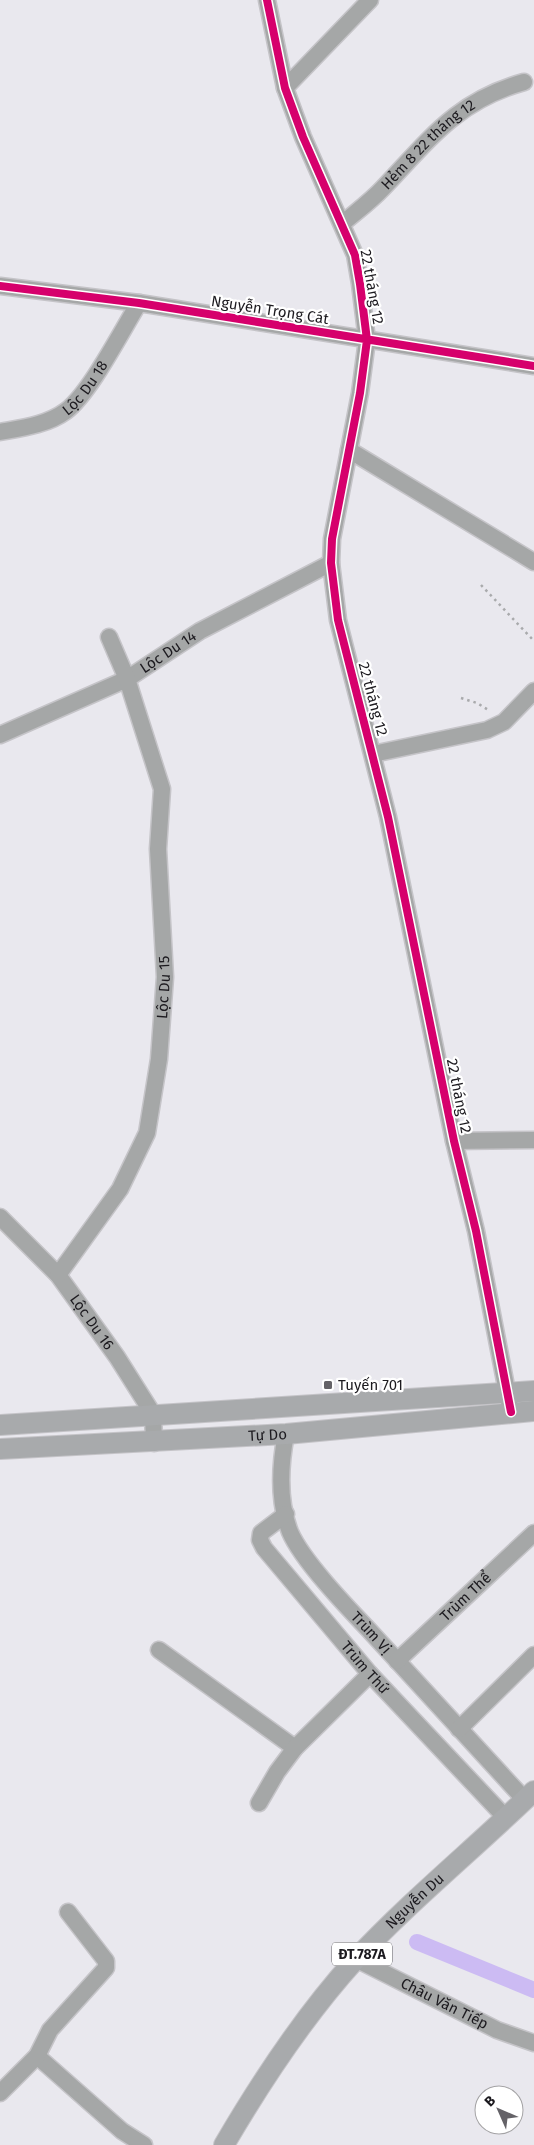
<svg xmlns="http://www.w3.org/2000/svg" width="534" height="2145" font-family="'Fira Sans',sans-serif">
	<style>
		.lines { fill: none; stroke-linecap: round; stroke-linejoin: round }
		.canal { stroke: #ccbbf3; stroke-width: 16 }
		.minor-casing { stroke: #c5c4c8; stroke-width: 19 }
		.major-casing { stroke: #c5c4c8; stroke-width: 22 }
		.path { stroke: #a9aaac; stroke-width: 2.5; stroke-dasharray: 2.5 4; stroke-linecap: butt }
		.minor { stroke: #a5a7a7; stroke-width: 16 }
		.major { stroke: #a8aaac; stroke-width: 20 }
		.cycleway-casing { stroke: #fff; stroke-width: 11 }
		.cycleway { stroke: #d6006c; stroke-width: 8 }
		.poi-dot { fill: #646267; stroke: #fff; stroke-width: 2 }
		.labels { text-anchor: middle; stroke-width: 4.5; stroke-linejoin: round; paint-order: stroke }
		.shield { fill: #fff; stroke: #605f62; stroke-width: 1 }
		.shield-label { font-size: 14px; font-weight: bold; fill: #1c1a1f }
		.street-label { font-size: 15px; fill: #1c1a1f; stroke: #fff }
		.poi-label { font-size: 15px; fill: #1c1a1f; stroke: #fff; text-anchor: start }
	</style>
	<rect width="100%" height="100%" fill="#e9e8ee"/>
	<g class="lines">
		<path class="canal" d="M 417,1942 L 534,1990"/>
		<g class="minor-casing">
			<g id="minor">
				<path d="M 267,0 L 285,88 L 303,137 L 355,255 L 360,284 L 367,340 L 360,393 L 332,539 L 331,563 L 338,620 L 388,817 L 454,1141 L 476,1231 L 511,1412"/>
				<path d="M 285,88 L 370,0"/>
				<path id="s1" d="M 343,223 C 356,212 371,201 383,188 C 429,140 456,101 524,82"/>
				<path d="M 0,286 L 139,303 L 534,366"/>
				<path id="s2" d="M 0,432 C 22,428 47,425 66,411 C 90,393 122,330 139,303"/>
				<path d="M 349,450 L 534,562"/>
				<path id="s3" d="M 0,735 L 127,679 L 200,631 L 331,563"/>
				<path d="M 373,754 L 487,730 L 504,722 L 534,691"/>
				<path d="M 454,1141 L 534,1140"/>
				<path id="s4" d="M 0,1217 L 58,1275 L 117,1357 L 153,1414 L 154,1443"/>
				<path id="s5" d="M 58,1275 L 120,1189 L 147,1133 L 159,1059 L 165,977 L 158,849 L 162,789 L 127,679 L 109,637"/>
				<path id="s6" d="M 286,1434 C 280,1465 278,1501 290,1532 C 302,1560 346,1606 368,1629 C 420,1686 472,1743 525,1800"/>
				<path id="s7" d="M 286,1514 L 261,1533 L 260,1540 L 264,1548 L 370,1674 L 505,1817"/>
				<path d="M 159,1650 L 295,1748"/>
				<path id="s8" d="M 397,1661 L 534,1533"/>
				<path d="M 459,1729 L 534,1655"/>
				<path d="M 259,1803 L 277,1772 L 295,1748 L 370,1674"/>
				<path id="s9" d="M 356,1959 L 497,2030 L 534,2043"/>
				<path d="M 37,2056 L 122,2131 L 144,2145"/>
				<path d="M 0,2093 L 37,2056 L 50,2030 L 106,1968 L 106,1961 L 68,1912"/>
			</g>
		</g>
		<g class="major-casing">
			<g id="major">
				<path d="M 0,1425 L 534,1391"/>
				<path id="s10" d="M 0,1449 L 286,1434 L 534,1411"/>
				<path id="s11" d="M 224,2145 C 262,2080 304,2016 355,1960 C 411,1900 475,1848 534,1791"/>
			</g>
		</g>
		<path class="path" d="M 481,585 L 534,641
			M 461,698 L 477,703 L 490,711"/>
		<use href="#minor" class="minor"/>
		<use href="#major" class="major"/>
		<g class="cycleway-casing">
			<path id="cycleway" d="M 267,0 L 285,88 L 303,137 L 355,255 L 360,284 L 367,340 L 360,393 L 332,539 L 331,563 L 338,620 L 388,817 L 454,1141 L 476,1231 L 511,1412
				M 0,286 L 139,303 L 534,366"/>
		</g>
		<use href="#cycleway" class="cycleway"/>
	</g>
	<rect class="poi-dot" x="323" y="1380" width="10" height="10" rx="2.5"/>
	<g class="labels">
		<rect class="shield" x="332" y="1942.5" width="60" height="23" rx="4"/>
		<g class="shield-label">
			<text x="362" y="1959">ĐT.787A</text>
		</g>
		<g class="street-label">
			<text dy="5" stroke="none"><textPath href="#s1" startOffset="116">Hẻm 8 22 tháng 12</textPath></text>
			<text transform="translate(372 287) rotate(80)" y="5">22 tháng 12</text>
			<text transform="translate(270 310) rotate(9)" y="5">Nguyễn Trọng Cát</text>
			<text dy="5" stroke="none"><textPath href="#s2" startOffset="100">Lộc Du 18</textPath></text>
			<text dy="5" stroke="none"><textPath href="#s3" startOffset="188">Lộc Du 14</textPath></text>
			<text transform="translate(373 699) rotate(75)" y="5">22 tháng 12</text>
			<text dy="5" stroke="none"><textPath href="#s5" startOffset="315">Lộc Du 15</textPath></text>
			<text transform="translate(459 1096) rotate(79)" y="5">22 tháng 12</text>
			<text dy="5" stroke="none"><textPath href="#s4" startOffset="140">Lộc Du 16</textPath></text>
			<text dy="5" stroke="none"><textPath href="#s10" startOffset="268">Tự Do</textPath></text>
			<text dy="5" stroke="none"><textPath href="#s8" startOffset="94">Trùm Thể</textPath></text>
			<text dy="5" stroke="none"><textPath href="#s6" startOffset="229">Trùm Vị</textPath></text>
			<text dy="5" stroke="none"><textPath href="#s7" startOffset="204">Trùm Thứ</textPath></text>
			<text dy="5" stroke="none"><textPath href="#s11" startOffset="311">Nguyễn Du</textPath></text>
			<text dy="5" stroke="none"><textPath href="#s9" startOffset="99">Châu Văn Tiếp</textPath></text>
		</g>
		<g class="poi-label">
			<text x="338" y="1390">Tuyến 701</text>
		</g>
	</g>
	<g transform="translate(499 2110) rotate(315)"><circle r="24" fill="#ffffff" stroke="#a4a3a5"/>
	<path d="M0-4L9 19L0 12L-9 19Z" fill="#646267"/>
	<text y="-8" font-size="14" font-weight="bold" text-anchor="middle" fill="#1c1a1f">B</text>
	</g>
</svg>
